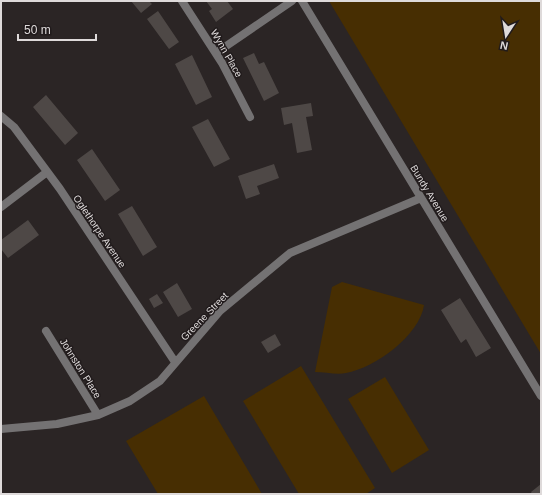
<svg xmlns="http://www.w3.org/2000/svg" width="542" height="495" font-family="Helvetica,sans-serif">
	<style>
		.green { fill: #472e02 }
		.building { fill: #4e4846 }
		.lines { fill: none; stroke-linecap: round; stroke-linejoin: round }
		.minor { stroke: #747273; stroke-width: 8 }
		.labels { text-anchor: middle; stroke-width: 3; stroke-linejoin: round; paint-order: stroke }
		.street-label { font-size: 10px; fill: #dedada; stroke: #211b1c }
	</style>
	<rect width="100%" height="100%" fill="#2b2525"/>
	<path class="green" d="M 329,1 L 541,1 L 541,354 Z
		M 342,282 L 424,305 C 420,335 375,368 346,373 C 337,375 325,372 315,372 L 332,287 Z
		M 301,366 L 375,488 L 366,494 L 299,494 L 243,401 Z
		M 385,377 L 429,450 L 392,473 L 348,399 Z
		M 204,396 L 262,494 L 158,494 L 126,441 Z"/>
	<path class="building" d="M 131,1 L 149,1 L 152,4 L 141,13 Z
		M 206,1 L 227,1 L 233,9 L 216,22 L 209,11 L 212,9 Z
		M 158,11 L 179,42 L 169,49 L 147,19 Z
		M 254,53 L 259,64 L 264,62 L 279,93 L 264,101 L 243,58 Z
		M 192,55 L 212,97 L 196,105 L 175,64 Z
		M 46,95 L 78,133 L 65,145 L 33,107 Z
		M 311,103 L 313,116 L 306,117 L 312,150 L 297,153 L 292,123 L 284,125 L 281,108 Z
		M 208,119 L 230,159 L 214,167 L 192,127 Z
		M 92,149 L 120,190 L 105,201 L 77,160 Z
		M 274,164 L 279,178 L 257,186 L 260,194 L 246,199 L 238,176 Z
		M 132,206 L 157,247 L 143,256 L 118,214 Z
		M 28,220 L 39,235 L 8,258 L 1,249 L 1,240 Z
		M 177,283 L 192,309 L 178,317 L 163,292 Z
		M 157,294 L 163,303 L 154,308 L 149,299 Z
		M 460,298 L 491,348 L 476,357 L 466,339 L 461,343 L 441,310 Z
		M 275,334 L 281,345 L 268,353 L 261,342 Z
		M 541,484 L 541,494 L 532,494 L 531,492 Z"/>
	<g class="lines">
		<path class="minor" d="M 182,1 L 222,63 L 250,117
			M 302,1 L 541,396
			M 216,53 L 292,1
			M 1,116 L 14,127 L 60,189 L 175,362
			M 1,207 L 47,172
			M 46,331 L 98,415
			M 1,429 L 57,424 L 98,415 L 130,401 L 160,381 L 220,311 L 290,253 L 421,198"/>
	</g>
	<g class="labels">
		<g class="street-label">
			<text transform="translate(227 53) rotate(60)" y="4">Wynn Place</text>
			<text transform="translate(430 193) rotate(59)" y="4">Bundy Avenue</text>
			<text transform="translate(100 231) rotate(56)" y="4">Oglethorpe Avenue</text>
			<text transform="translate(204 316) rotate(-46)" y="4">Greene Street</text>
			<text transform="translate(81 368) rotate(58)" y="4">Johnston Place</text>
		</g>
	</g>
	<rect width="542" height="495" fill="none" stroke="#dedada" stroke-width="4"/>
	<g transform="translate(506 36) rotate(192)" stroke="#211b1c" stroke-width="3" paint-order="stroke">
	<path d="M0-3L7 15L0 10L-7 15Z" fill="#dedada"/>
	<text y="-6" font-size="11" font-weight="bold" text-anchor="middle" fill="#dedada">N</text>
	</g>
	<path d="M18 34v6h78v-6" fill="none" stroke="#dedada" stroke-width="2"/>
	<text x="24" y="34" font-size="12" fill="#dedada" stroke="#211b1c" stroke-width="3" paint-order="stroke">50 m</text>
</svg>
